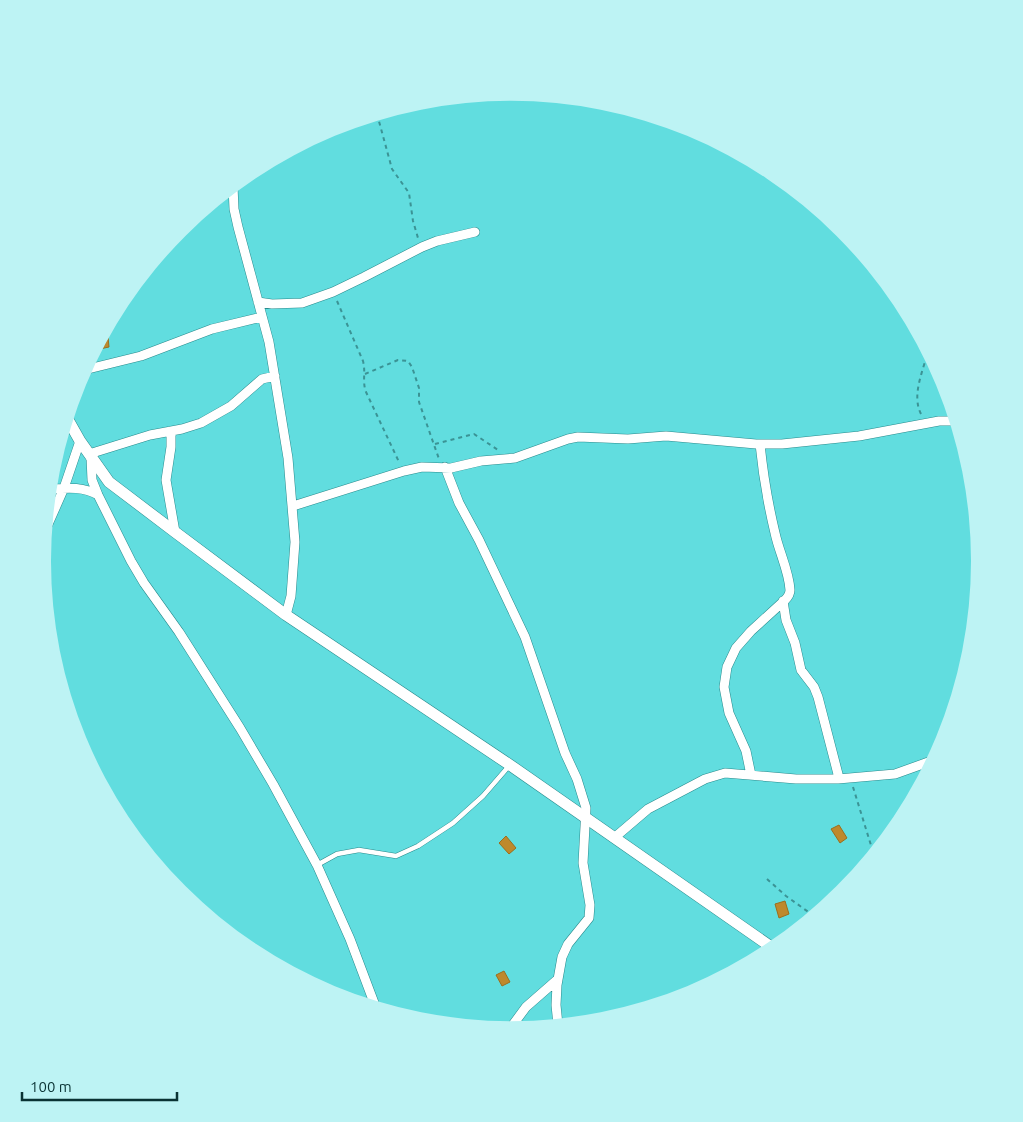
<svg xmlns="http://www.w3.org/2000/svg" width="1023" height="1122" font-family="Ubuntu,sans-serif">
	<style>
		.building { fill: #be892c; stroke: #9c6e1c }
		.lines { fill: none; stroke-linecap: round; stroke-linejoin: round }
		.service-casing { stroke: #288b8d; stroke-width: 5.5 }
		.minor-casing { stroke: #288b8d; stroke-width: 10 }
		.tertiary-casing { stroke: #288b8d; stroke-width: 12 }
		.path { stroke: #3b9395; stroke-width: 2; stroke-dasharray: 4 4; stroke-linecap: butt }
		.service { stroke: #fff; stroke-width: 4.5 }
		.minor { stroke: #fff; stroke-width: 9 }
		.tertiary { stroke: #fff; stroke-width: 11 }
	</style>
	<rect width="100%" height="100%" fill="#61dddf"/>
	<path class="building" d="M 108,337 L 109,347 L 95,350 L 102,338 Z
		M 839,825 L 847,838 L 840,843 L 831,829 Z
		M 506,836 L 516,848 L 509,854 L 499,843 Z
		M 785,901 L 789,914 L 779,918 L 775,904 Z
		M 504,971 L 510,982 L 502,986 L 496,975 Z"/>
	<g class="lines">
		<g class="service-casing">
			<path id="service" d="M 317,865 L 337,854 L 359,850 L 396,856 L 418,846 L 453,823 L 483,796 L 509,766"/>
		</g>
		<g class="minor-casing">
			<path id="minor" d="M 233,186 L 234,209 L 238,227 L 269,342 L 288,458 L 295,542 L 291,596 L 286,615
				M 258,302 L 272,304 L 302,303 L 333,292 L 364,277 L 422,247 L 437,241 L 475,232
				M 84,370 L 141,356 L 212,329 L 262,317
				M 171,431 L 171,447 L 166,480 L 175,532
				M 89,454 L 150,435 L 182,429 L 201,423 L 231,406 L 262,379 L 275,376
				M 91,457 L 92,480 L 98,495 L 131,561 L 144,583 L 179,632 L 240,728 L 273,784 L 317,865 L 350,939 L 376,1008
				M 445,467 L 459,503 L 479,540 L 525,637 L 565,753 L 577,779 L 586,808 L 583,863 L 590,905 L 589,918 L 568,944 L 562,957 L 557,985 L 556,1005 L 558,1025
				M 50,489 C 66,488 83,486 98,495
				M 293,506 L 404,471 L 422,467 L 451,468 L 481,461 L 515,458 L 568,439 L 578,437 L 628,439 L 666,436 L 756,444 L 782,444 L 859,436 L 939,421 L 957,421
				M 45,531 L 64,488 L 80,441
				M 783,601 L 786,620 L 795,643 L 801,670 L 814,687 L 818,697 L 839,778
				M 751,775 L 746,751 L 729,713 L 724,687 L 727,667 L 736,648 L 751,631 L 785,600 C 788,597 790,594 790,590 C 789,571 779,552 775,533 C 768,504 763,474 760,444
				M 614,838 L 648,809 L 705,779 L 725,773 L 796,779 L 838,779 L 895,774 L 934,760
				M 509,1030 L 526,1007 L 558,979"/>
		</g>
		<g class="tertiary-casing">
			<path id="tertiary" d="M 67,418 L 80,441 L 109,482 L 175,532 L 286,615 L 510,765 L 774,949"/>
		</g>
		<path class="path" d="M 377,114 L 392,169 L 409,193 L 413,221 L 418,238
			M 337,301 L 363,361 C 366,373 362,381 366,392 L 399,462
			M 365,374 L 398,360 L 408,361 L 412,367 L 419,388 L 419,402 L 439,459
			M 921,414 C 911,394 924,370 928,350
			M 435,444 L 474,434 L 498,450
			M 853,787 L 874,855
			M 767,879 L 786,896 L 814,916"/>
		<use href="#service" class="service"/>
		<use href="#minor" class="minor"/>
		<use href="#tertiary" class="tertiary"/>
	</g>
	<path d="M0 0H1023V1122H0ZM51 561a460 460 0 1 1 920 0a460 460 0 1 1-920 0Z" fill="#bdf3f4" fill-rule="evenodd"/>
	<path d="M22 1092v8h155v-8" fill="none" stroke="#093233" stroke-width="2.5"/>
	<text x="30" y="1092" font-size="15" fill="#093233" stroke="#bdf3f4" stroke-width="4" paint-order="stroke">100 m</text>
</svg>
